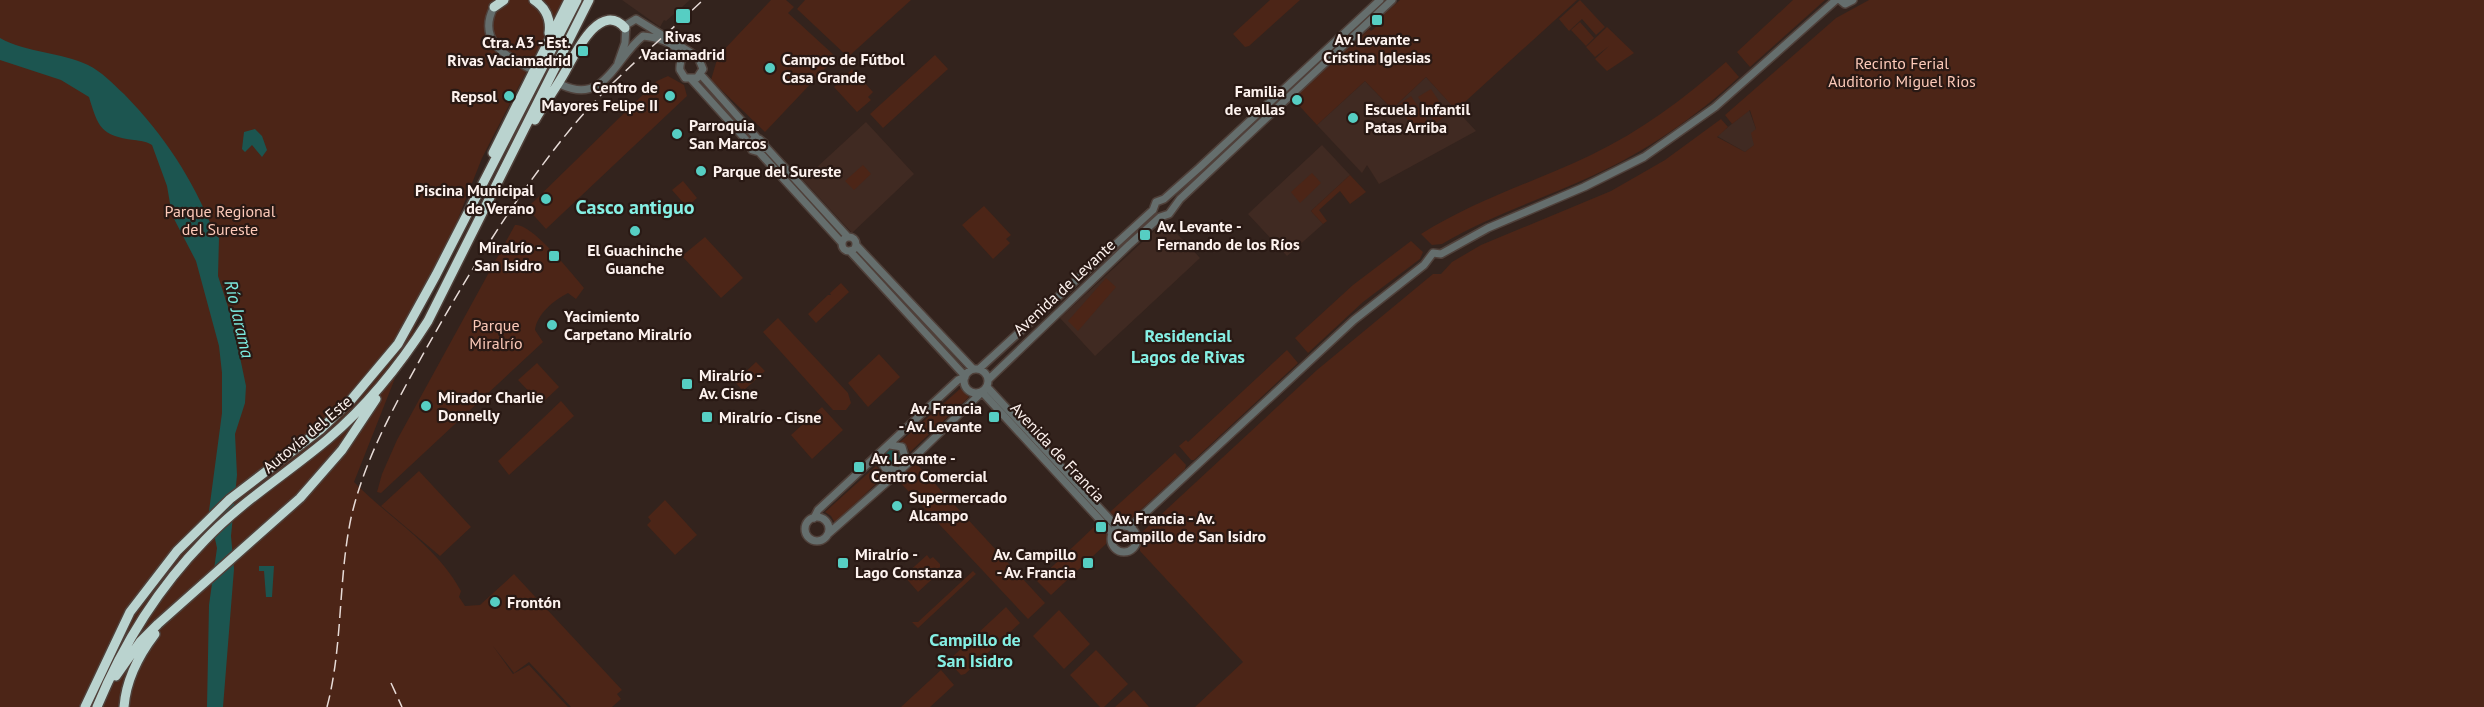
<svg xmlns="http://www.w3.org/2000/svg" width="2484" height="707" font-family="'PT Sans',sans-serif">
	<style>
		.built { fill: #402a22 }
		.green { fill: #4c2517 }
		.water { fill: #1c5550 }
		.lines { fill: none; stroke-linecap: round; stroke-linejoin: round }
		.minor-casing { stroke: #4f403a; stroke-width: 10 }
		.highway-casing { stroke: #4f403a; stroke-width: 12 }
		.minor { stroke: #656e6d; stroke-width: 7 }
		.highway { stroke: #bad3cf; stroke-width: 9 }
		.rail { stroke: #e7dbd7; stroke-width: 1.5; stroke-dasharray: 12 6; stroke-linecap: butt }
		.poi-dot { fill: #56cec3; stroke: #291914; stroke-width: 2 }
		.labels { text-anchor: middle; stroke-width: 4.5; stroke-linejoin: round; paint-order: stroke }
		.poi-label { font-size: 16px; font-weight: bold; fill: #fdf2ee; stroke: #291914; text-anchor: start }
		.park-label { font-size: 16px; fill: #fdcab9; stroke: #291914 }
		.street-label { font-size: 16px; fill: #fdf2ee; stroke: #291914 }
		.water-label { font-size: 18px; font-style: italic; fill: #7bebe0; stroke: #291914 }
		.neighbourhood-label { font-size: 18px; font-weight: bold; fill: #85efe4; stroke: #291914 }
		.quarter-label { font-size: 20px; font-weight: bold; fill: #85efe4; stroke: #291914 }
	</style>
	<rect width="100%" height="100%" fill="#33231d"/>
	<path class="built" d="M 622,0 L 690,0 L 666,21 L 664,20 L 660,27 Z
		M 1426,77 L 1476,131 L 1379,184 L 1367,165 L 1362,173 L 1317,125 L 1365,81 L 1392,109 Z
		M 1749,110 L 1756,129 L 1755,145 L 1745,152 L 1717,136 Z
		M 866,122 L 914,174 L 852,233 L 803,180 Z
		M 1322,145 L 1350,175 L 1311,211 L 1323,224 L 1287,256 L 1248,214 Z
		M 1165,221 L 1200,258 L 1095,356 L 1060,318 Z"/>
	<path class="green" d="M 0,0 L 563,0 L 482,158 L 354,482 C 389,518 436,545 461,591 L 459,597 L 465,606 L 480,605 L 514,574 L 622,690 L 617,694 L 621,699 L 612,707 L 571,707 L 529,662 L 514,673 L 493,646 L 513,674 L 529,665 L 568,707 L 0,707 Z
		M 771,0 L 786,0 L 794,7 L 788,13 L 836,57 L 765,132 L 711,80 L 718,56 Z
		M 805,0 L 911,0 L 848,57 L 797,9 Z
		M 1270,0 L 1300,0 L 1249,46 L 1245,47 L 1233,34 Z
		M 1400,0 L 1577,0 L 1456,110 L 1426,77 L 1392,109 L 1365,81 L 1317,125 L 1293,99 L 1369,29 L 1371,31 L 1376,27 L 1373,24 Z
		M 1580,0 L 1605,27 L 1596,35 L 1582,19 L 1569,31 L 1559,19 Z
		M 1793,0 L 1825,0 L 1750,67 L 1737,52 Z
		M 1869,0 L 2484,0 L 2484,707 L 1195,707 L 1243,662 L 1140,551 L 1140,534 L 1317,370 L 1433,274 L 1441,274 L 1452,262 L 1481,245 L 1611,191 L 1665,160 L 1721,119 L 1728,127 L 1717,137 L 1745,152 L 1754,145 L 1751,133 L 1756,129 L 1750,110 L 1732,124 L 1725,115 L 1836,18 Z
		M 1580,22 L 1594,38 L 1586,46 L 1571,30 Z
		M 1607,27 L 1634,53 L 1607,71 L 1595,59 L 1609,46 L 1595,57 L 1586,47 Z
		M 935,55 L 948,69 L 883,128 L 870,114 Z
		M 1726,62 L 1739,77 C 1696,117 1645,152 1592,176 C 1542,199 1489,216 1442,244 L 1432,245 L 1421,234 C 1475,200 1534,182 1591,155 C 1641,131 1685,98 1726,62 Z
		M 852,69 L 873,92 L 868,97 L 871,100 L 857,112 L 834,87 Z
		M 668,76 L 684,85 L 687,96 L 546,229 L 527,208 L 657,81 Z
		M 1431,89 L 1448,115 L 1435,123 L 1418,97 Z
		M 1411,96 L 1428,122 L 1415,131 L 1398,105 Z
		M 863,165 L 871,174 L 854,190 L 845,181 Z
		M 1312,173 L 1321,183 L 1300,203 L 1291,192 Z
		M 1350,175 L 1366,192 L 1350,204 L 1340,191 L 1319,210 L 1327,221 L 1323,224 L 1311,211 Z
		M 683,181 L 697,198 L 687,207 L 672,190 Z
		M 984,206 L 1011,235 L 1006,239 L 1010,243 L 993,259 L 962,225 Z
		M 515,225 C 531,222 572,274 584,288 L 576,299 L 568,293 C 554,300 537,314 535,330 L 543,342 L 381,493 L 377,492 L 382,474 L 397,440 Z
		M 705,237 L 743,278 L 721,298 L 682,256 Z
		M 1411,241 L 1423,252 L 1420,259 L 1363,302 L 1308,353 L 1295,338 L 1353,285 Z
		M 1106,278 L 1116,287 L 1078,331 L 1068,321 Z
		M 841,283 L 849,292 L 816,323 L 808,314 L 828,295 L 831,295 L 830,293 Z
		M 778,318 L 848,393 L 851,403 L 846,410 L 833,410 L 763,332 Z
		M 1287,350 L 1298,363 L 1194,460 L 1191,460 L 1179,446 L 1186,440 L 1188,442 Z
		M 879,354 L 900,377 L 868,407 L 848,383 Z
		M 756,362 L 765,371 L 743,391 L 735,382 Z
		M 537,363 L 559,387 L 541,404 L 518,380 Z
		M 961,388 L 969,397 L 910,452 L 907,446 L 900,442 Z
		M 561,401 L 574,416 L 509,475 L 498,461 Z
		M 822,407 L 843,430 L 812,459 L 791,435 Z
		M 1175,453 L 1186,465 L 1185,469 L 1132,518 C 1121,519 1119,521 1110,512 Z
		M 914,461 L 1045,603 L 1028,619 L 895,477 Z
		M 876,466 L 885,475 L 835,523 L 831,516 L 825,512 Z
		M 419,471 L 471,527 L 440,556 L 381,506 Z
		M 665,500 L 697,535 L 675,555 L 647,525 L 651,521 L 648,517 Z
		M 1096,525 L 1108,532 L 1106,544 L 1051,595 L 1037,581 Z
		M 927,555 L 930,559 L 933,557 L 940,564 L 940,572 L 918,592 L 904,576 Z
		M 973,571 L 976,574 L 918,628 L 912,622 L 918,622 Z
		M 1006,607 L 1020,623 L 965,674 L 961,675 L 948,661 Z
		M 1059,610 L 1090,644 L 1064,669 L 1033,636 Z
		M 1096,650 L 1128,684 L 1104,707 L 1100,707 L 1070,675 Z
		M 941,670 L 954,685 L 930,707 L 901,707 Z
		M 1134,690 L 1149,707 L 1115,707 Z"/>
	<path class="water" d="M 0,38 C 27,53 61,52 88,65 C 102,72 112,83 124,94 C 165,136 192,178 214,232 L 219,238 L 218,276 L 232,319 L 246,386 L 245,403 L 235,434 L 237,475 L 231,536 L 234,569 L 223,707 L 207,707 L 209,605 L 217,548 L 209,511 L 222,413 L 222,373 L 219,346 L 196,261 L 172,215 L 167,186 L 152,145 C 146,141 141,141 134,140 C 101,136 98,127 89,97 L 61,80 L 0,60 Z
		M 255,129 L 262,136 L 267,150 L 262,157 L 252,145 L 245,152 L 242,149 L 244,132 Z
		M884 458a9 9 0 1 1 18 0a9 9 0 1 1-18 0Z
		M 259,566 L 274,566 L 272,597 L 266,597 L 264,571 L 259,571 Z"/>
	<g class="lines">
		<g class="minor-casing">
			<path id="minor" d="M 1840,0 L 1845,4 L 1853,0
				M 494,7 C 477,39 504,56 529,68
				M 701,75 L 757,138
				M 691,79 L 748,142 L 752,150 L 759,152 L 763,149 L 764,143 L 759,139 L 754,139 L 750,144
				M 562,85 C 605,105 615,58 643,36 C 655,37 676,42 681,56 C 682,61 679,65 680,70 L 685,78 L 697,78 L 703,69 L 698,57 L 636,19 L 626,25 L 625,43 L 618,63
				M 764,145 L 848,237
				M 759,152 L 842,243
				M 1153,210 L 1156,202 L 1164,199 L 1199,168 L 1380,0
				M842 244a7 7 0 1 1 14 0a7 7 0 1 1-14 0Z
				M 856,245 L 973,369
				M 850,251 L 965,376
				M964 381a12 12 0 1 1 24 0a12 12 0 1 1-24 0Z
				M 979,369 L 1153,210
				M 989,379 L 1129,245 L 1160,217 L 1169,214 L 1180,199 L 1392,0
				M 987,387 L 1117,527
				M 982,392 L 1112,533
				M 890,445 L 902,447 L 907,464
				M 881,452 L 880,459 L 885,468 L 899,471
				M805 529a12 12 0 1 1 24 0a12 12 0 1 1-24 0Z
				M 814,518 L 818,510 L 958,380 L 965,377
				M1111 539a13 13 0 1 1 26 0a13 13 0 1 1-26 0Z
				M 1130,527 L 1354,320 L 1424,265 L 1433,253 L 1441,254 L 1488,228 L 1584,187 L 1644,157 L 1715,107 L 1836,0
				M 828,534 L 903,468 L 981,393"/>
		</g>
		<g class="highway-casing">
			<path id="highway" d="M 534,0 C 546,8 551,19 549,33
				M 494,7 L 504,0
				M 535,120 C 544,104 556,88 565,72 C 575,54 600,0 625,28
				M 493,153 L 569,0
				M 116,676 L 140,642 L 158,624 L 300,498 L 342,450 L 376,399
				M 85,707 L 130,612 L 177,551 L 230,499 L 320,430 L 351,400 L 398,344 L 436,275 L 577,0
				M 97,707 C 123,644 157,589 205,540 C 242,501 288,473 328,439 C 368,405 400,365 428,321 L 589,0
				M 124,707 C 126,680 139,655 155,634"/>
		</g>
		<use href="#minor" class="minor"/>
		<use href="#highway" class="highway"/>
		<path class="rail" d="M 391,683 L 402,707
			M 327,707 C 343,646 338,580 351,518 C 365,457 396,403 426,349 C 470,271 516,195 573,126 C 612,79 659,42 703,0"/>
	</g>
	<g class="poi-dot">
		<rect x="675" y="8" width="16" height="16" rx="3"/>
		<rect x="1371" y="14" width="12" height="12" rx="3"/>
		<rect x="577" y="45" width="12" height="12" rx="3"/>
		<circle cx="770" cy="68" r="6"/>
		<circle cx="509" cy="96" r="6"/>
		<circle cx="670" cy="96" r="6"/>
		<circle cx="1297" cy="100" r="6"/>
		<circle cx="1353" cy="118" r="6"/>
		<circle cx="677" cy="134" r="6"/>
		<circle cx="701" cy="171" r="6"/>
		<circle cx="546" cy="199" r="6"/>
		<circle cx="635" cy="231" r="6"/>
		<rect x="1139" y="229" width="12" height="12" rx="3"/>
		<rect x="548" y="250" width="12" height="12" rx="3"/>
		<circle cx="552" cy="325" r="6"/>
		<rect x="681" y="378" width="12" height="12" rx="3"/>
		<circle cx="426" cy="406" r="6"/>
		<rect x="701" y="411" width="12" height="12" rx="3"/>
		<rect x="988" y="411" width="12" height="12" rx="3"/>
		<rect x="853" y="461" width="12" height="12" rx="3"/>
		<circle cx="897" cy="506" r="6"/>
		<rect x="1095" y="521" width="12" height="12" rx="3"/>
		<rect x="837" y="557" width="12" height="12" rx="3"/>
		<rect x="1082" y="557" width="12" height="12" rx="3"/>
		<circle cx="495" cy="602" r="6"/>
	</g>
	<g class="labels">
		<g class="poi-label">
			<text x="683" y="42" text-anchor="middle">Rivas<tspan x="683" dy="18">Vaciamadrid</tspan></text>
			<text x="1377" y="45" text-anchor="middle">Av. Levante -<tspan x="1377" dy="18">Cristina Iglesias</tspan></text>
			<text x="571" y="48" text-anchor="end">Ctra. A3 - Est.<tspan x="571" dy="18">Rivas Vaciamadrid</tspan></text>
			<text x="782" y="65">Campos de Fútbol<tspan x="782" dy="18">Casa Grande</tspan></text>
			<text x="658" y="93" text-anchor="end">Centro de<tspan x="658" dy="18">Mayores Felipe II</tspan></text>
			<text x="1285" y="97" text-anchor="end">Familia<tspan x="1285" dy="18">de vallas</tspan></text>
			<text x="497" y="102" text-anchor="end">Repsol</text>
			<text x="1365" y="115">Escuela Infantil<tspan x="1365" dy="18">Patas Arriba</tspan></text>
			<text x="689" y="131">Parroquia<tspan x="689" dy="18">San Marcos</tspan></text>
			<text x="713" y="177">Parque del Sureste</text>
			<text x="534" y="196" text-anchor="end">Piscina Municipal<tspan x="534" dy="18">de Verano</tspan></text>
			<text x="1157" y="232">Av. Levante -<tspan x="1157" dy="18">Fernando de los Ríos</tspan></text>
			<text x="542" y="253" text-anchor="end">Miralrío -<tspan x="542" dy="18">San Isidro</tspan></text>
			<text x="635" y="256" text-anchor="middle">El Guachinche<tspan x="635" dy="18">Guanche</tspan></text>
			<text x="564" y="322">Yacimiento<tspan x="564" dy="18">Carpetano Miralrío</tspan></text>
			<text x="699" y="381">Miralrío -<tspan x="699" dy="18">Av. Cisne</tspan></text>
			<text x="438" y="403">Mirador Charlie<tspan x="438" dy="18">Donnelly</tspan></text>
			<text x="982" y="414" text-anchor="end">Av. Francia<tspan x="982" dy="18">- Av. Levante</tspan></text>
			<text x="719" y="423">Miralrío - Cisne</text>
			<text x="871" y="464">Av. Levante -<tspan x="871" dy="18">Centro Comercial</tspan></text>
			<text x="909" y="503">Supermercado<tspan x="909" dy="18">Alcampo</tspan></text>
			<text x="1113" y="524">Av. Francia - Av.<tspan x="1113" dy="18">Campillo de San Isidro</tspan></text>
			<text x="855" y="560">Miralrío -<tspan x="855" dy="18">Lago Constanza</tspan></text>
			<text x="1076" y="560" text-anchor="end">Av. Campillo<tspan x="1076" dy="18">- Av. Francia</tspan></text>
			<text x="507" y="608">Frontón</text>
		</g>
		<g class="park-label">
			<text x="1902" y="69">Recinto Ferial<tspan x="1902" dy="18">Auditorio Miguel Rios</tspan></text>
			<text x="220" y="217">Parque Regional<tspan x="220" dy="18">del Sureste</tspan></text>
			<text x="496" y="331">Parque<tspan x="496" dy="18">Miralrío</tspan></text>
		</g>
		<g class="street-label">
			<text transform="translate(1064 287) rotate(-43)" y="6">Avenida de Levante</text>
			<text transform="translate(307 434) rotate(-40)" y="6">Autovía del Este</text>
			<text transform="translate(1058 452) rotate(47)" y="6">Avenida de Francia</text>
		</g>
		<g class="water-label">
			<text transform="translate(239 319) rotate(77)" y="6">Río Jarama</text>
		</g>
		<g class="neighbourhood-label">
			<text x="1188" y="342">Residencial<tspan x="1188" dy="21">Lagos de Rivas</tspan></text>
			<text x="975" y="646">Campillo de<tspan x="975" dy="21">San Isidro</tspan></text>
		</g>
		<g class="quarter-label">
			<text x="635" y="214">Casco antiguo</text>
		</g>
	</g>
</svg>
